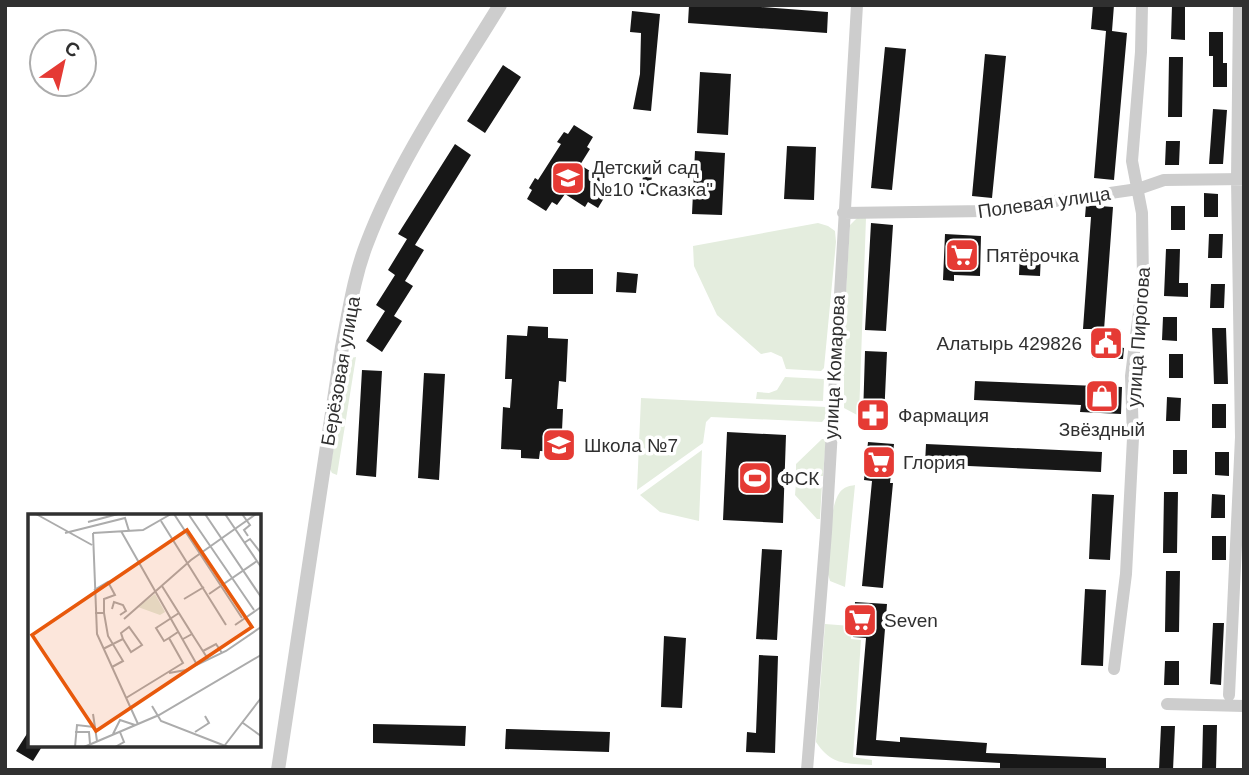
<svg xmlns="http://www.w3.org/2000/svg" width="1249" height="775" font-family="Helvetica,sans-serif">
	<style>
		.green { fill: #e4edde }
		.building { fill: #171717 }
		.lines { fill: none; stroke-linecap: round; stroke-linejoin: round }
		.minor { stroke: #cdcdcd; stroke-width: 12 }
		.tertiary { stroke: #cdcdcd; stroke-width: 14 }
		.labels { text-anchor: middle; stroke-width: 7; stroke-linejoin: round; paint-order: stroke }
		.poi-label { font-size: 19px; fill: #303030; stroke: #fff; text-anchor: start }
		.street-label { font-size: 19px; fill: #303030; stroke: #fff }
		.inset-road { fill: none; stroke: #acacac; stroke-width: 2 }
		.view { fill: #e8590c; fill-opacity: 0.15; stroke: #e8590c; stroke-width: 3.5 }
		.inset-edge { fill: none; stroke: #303030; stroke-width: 3.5 }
	</style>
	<rect width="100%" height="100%" fill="#fff"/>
	<path class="green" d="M 857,218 L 866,218 L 859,416 L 844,408 L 844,376 L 841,373 L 850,225 Z
		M 818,223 L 828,226 L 835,231 L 836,242 L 824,368 L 821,371 L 786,369 L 782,357 L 771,352 L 761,354 L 717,315 L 694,266 L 693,246 Z
		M 356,357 L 337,475 L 332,473 L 330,469 L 348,363 L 351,358 Z
		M 785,377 L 824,379 L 823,401 L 756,399 L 757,392 L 769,393 L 777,390 Z
		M 641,398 L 826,407 L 826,417 L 822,422 L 711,417 L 706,422 L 703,443 L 637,490 Z
		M 822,439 L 826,439 L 823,476 L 796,474 L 796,464 Z
		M 702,450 L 699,521 L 660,512 L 640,495 Z
		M 796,483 L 822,484 L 820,519 L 817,519 L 795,495 Z
		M 855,485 L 845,587 L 830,581 L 828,574 C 830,554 828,508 840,492 C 844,487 849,486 855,485 Z
		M 825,624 L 851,626 L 851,639 L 861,640 L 853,757 L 872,760 L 872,765 C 846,763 832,766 816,742 Z"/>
	<path class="building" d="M 689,5 L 734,5 L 828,12 L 827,33 L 688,23 Z
		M 1093,5 L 1114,5 L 1112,31 L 1127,33 L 1114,180 L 1094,178 L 1106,31 L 1091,29 Z
		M 1172,5 L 1185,5 L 1185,40 L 1171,39 Z
		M 632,11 L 660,14 L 651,111 L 633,109 L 640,74 L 641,33 L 630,32 Z
		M 1209,32 L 1223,32 L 1223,63 L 1227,63 L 1227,87 L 1213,87 L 1213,56 L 1209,56 Z
		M 885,47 L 906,49 L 892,190 L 871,188 Z
		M 985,54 L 1006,56 L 992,198 L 972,196 Z
		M 1169,57 L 1183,57 L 1182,117 L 1168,117 Z
		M 503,65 L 521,77 L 485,133 L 467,121 Z
		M 700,72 L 731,74 L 728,135 L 697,133 Z
		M 1213,109 L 1227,110 L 1223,164 L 1209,164 Z
		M 574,125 L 593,137 L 587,147 L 590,149 L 580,165 L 602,178 L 600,182 L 610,188 L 598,208 L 588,202 L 585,207 L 565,194 L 557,205 L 552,202 L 546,211 L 527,199 L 532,190 L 529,188 L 535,178 L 538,180 L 561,144 L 557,142 L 564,132 L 568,134 Z
		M 1166,141 L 1180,141 L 1179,165 L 1165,165 Z
		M 455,144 L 471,155 L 415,245 L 424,250 L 405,281 L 413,286 L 394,316 L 402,321 L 382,352 L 366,341 L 385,311 L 376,305 L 395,275 L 388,270 L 407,239 L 398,234 Z
		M 787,146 L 816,147 L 814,200 L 784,199 Z
		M 695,151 L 725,153 L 722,215 L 692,214 Z
		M 644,166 L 653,166 L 650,195 L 641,194 Z
		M 1204,193 L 1218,194 L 1218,217 L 1204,217 Z
		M 1086,205 L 1113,207 L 1104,330 L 1120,331 L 1119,347 L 1124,348 L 1123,359 L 1092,358 L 1093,329 L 1083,329 L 1091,217 L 1085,217 Z
		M 1171,206 L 1185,206 L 1185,230 L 1171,230 Z
		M 871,223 L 893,225 L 886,331 L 865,330 Z
		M 945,234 L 981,236 L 980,276 L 954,275 L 954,281 L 943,280 Z
		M 1209,234 L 1223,234 L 1222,258 L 1208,258 Z
		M 1166,249 L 1180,249 L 1179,283 L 1188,283 L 1188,297 L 1164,296 Z
		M 1020,252 L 1041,254 L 1040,276 L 1019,275 Z
		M 553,269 L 593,269 L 593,294 L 553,294 Z
		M 617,272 L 638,274 L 636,293 L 616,292 Z
		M 1211,284 L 1225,284 L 1224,308 L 1210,308 Z
		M 1163,317 L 1177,317 L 1177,341 L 1162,340 Z
		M 528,326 L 548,327 L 548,338 L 568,339 L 566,382 L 559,381 L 557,409 L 563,409 L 561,452 L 540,451 L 539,459 L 521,458 L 521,450 L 501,449 L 503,407 L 510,408 L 512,379 L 505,379 L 507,335 L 527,336 Z
		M 1212,328 L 1226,328 L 1228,384 L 1214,384 Z
		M 865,351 L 887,352 L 884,418 L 863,417 Z
		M 1169,354 L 1183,354 L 1183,378 L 1169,378 Z
		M 362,370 L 382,371 L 376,477 L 356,475 Z
		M 424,373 L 445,374 L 439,480 L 418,478 Z
		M 975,381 L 1122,387 L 1121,414 L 1080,412 L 1081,405 L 974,400 Z
		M 1167,397 L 1181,398 L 1180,421 L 1166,421 Z
		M 1212,404 L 1226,404 L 1226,428 L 1212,428 Z
		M 727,432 L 786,435 L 783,523 L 723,520 Z
		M 868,442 L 894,444 L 890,483 L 893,483 L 883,588 L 862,586 L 872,481 L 864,480 Z
		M 926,444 L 1102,452 L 1101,472 L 925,464 Z
		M 1173,450 L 1187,450 L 1187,474 L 1173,474 Z
		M 1215,452 L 1229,452 L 1229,476 L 1215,475 Z
		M 1164,492 L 1178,492 L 1177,553 L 1163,553 Z
		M 1092,494 L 1114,495 L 1110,560 L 1089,559 Z
		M 1212,494 L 1225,495 L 1225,518 L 1211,518 Z
		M 1212,536 L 1226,536 L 1226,560 L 1212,560 Z
		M 762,549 L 782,550 L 777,640 L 756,639 Z
		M 1166,571 L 1180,571 L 1179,632 L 1165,632 Z
		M 1085,589 L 1106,590 L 1103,666 L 1081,665 Z
		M 855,602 L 887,604 L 876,740 L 900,742 L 900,737 L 987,743 L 986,753 L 1106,758 L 1106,770 L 1000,770 L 1000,763 L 856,755 L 866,638 L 853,637 Z
		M 1213,623 L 1224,623 L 1221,685 L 1210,684 Z
		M 664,636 L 686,638 L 682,708 L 661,707 Z
		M 759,655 L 778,656 L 775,753 L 746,752 L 747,732 L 756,733 Z
		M 1165,661 L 1179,661 L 1179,685 L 1164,685 Z
		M 373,724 L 466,726 L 465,746 L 373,743 Z
		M 1203,725 L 1217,725 L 1216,770 L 1202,770 Z
		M 1161,726 L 1175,726 L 1173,770 L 1159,770 Z
		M 30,729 L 30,745 L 43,745 L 33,761 L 16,751 Z
		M 506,729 L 610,732 L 609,752 L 505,749 Z"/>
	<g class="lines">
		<path class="minor" d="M 843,213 L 986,211 L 1138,189 L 1164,180 L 1244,179
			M 1114,669 L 1126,574 L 1133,438 L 1131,376 L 1143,280 L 1142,213 L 1132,161 L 1141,52 L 1142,5
			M 1229,695 L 1241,437 L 1237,179 L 1239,5
			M 1167,704 L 1244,706
			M 807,770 L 826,532 L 857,5"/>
		<path class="tertiary" d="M 278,770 L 342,347 C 349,312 354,276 367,243 C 398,161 454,80 500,5"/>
	</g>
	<defs>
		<g id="school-square" transform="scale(1.75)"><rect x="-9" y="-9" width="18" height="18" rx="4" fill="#e53a34" stroke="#fff"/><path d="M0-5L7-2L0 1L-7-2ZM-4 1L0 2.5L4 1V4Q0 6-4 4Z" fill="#fff"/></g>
		<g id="supermarket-square" transform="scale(1.75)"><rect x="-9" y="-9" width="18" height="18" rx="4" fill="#e53a34" stroke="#fff"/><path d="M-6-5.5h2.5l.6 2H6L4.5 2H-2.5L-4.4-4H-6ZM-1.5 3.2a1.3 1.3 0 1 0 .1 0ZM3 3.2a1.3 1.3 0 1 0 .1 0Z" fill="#fff"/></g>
		<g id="civic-square" transform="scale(1.75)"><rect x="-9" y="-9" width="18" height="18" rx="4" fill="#e53a34" stroke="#fff"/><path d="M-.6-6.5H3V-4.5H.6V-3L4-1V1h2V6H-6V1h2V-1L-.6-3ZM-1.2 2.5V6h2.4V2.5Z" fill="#fff"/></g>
		<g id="shop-square" transform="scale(1.75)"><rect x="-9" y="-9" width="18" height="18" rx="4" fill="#e53a34" stroke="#fff"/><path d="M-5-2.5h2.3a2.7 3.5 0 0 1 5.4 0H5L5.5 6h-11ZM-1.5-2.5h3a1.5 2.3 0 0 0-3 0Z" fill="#fff"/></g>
		<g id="pharmacy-square" transform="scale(1.75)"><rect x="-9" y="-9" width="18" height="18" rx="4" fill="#e53a34" stroke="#fff"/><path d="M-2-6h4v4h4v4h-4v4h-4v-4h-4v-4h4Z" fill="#fff"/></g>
		<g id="stadium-square" transform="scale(1.75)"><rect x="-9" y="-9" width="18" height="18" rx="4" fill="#e53a34" stroke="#fff"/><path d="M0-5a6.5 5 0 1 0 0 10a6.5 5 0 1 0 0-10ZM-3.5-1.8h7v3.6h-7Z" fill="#fff"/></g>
	</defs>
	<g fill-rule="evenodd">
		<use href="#school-square" x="568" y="178"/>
		<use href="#supermarket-square" x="962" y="255"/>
		<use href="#civic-square" x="1106" y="343"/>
		<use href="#shop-square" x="1102" y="396"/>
		<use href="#pharmacy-square" x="873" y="415"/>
		<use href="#school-square" x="559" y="445"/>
		<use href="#supermarket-square" x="879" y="462"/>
		<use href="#stadium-square" x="755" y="478"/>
		<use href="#supermarket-square" x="860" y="620"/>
	</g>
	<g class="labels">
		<g class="poi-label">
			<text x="592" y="174">Детский сад<tspan x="592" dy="22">№10 "Сказка"</tspan></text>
			<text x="986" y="262">Пятёрочка</text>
			<text x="1082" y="350" text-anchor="end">Алатырь 429826</text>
			<text x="898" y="422">Фармация</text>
			<text x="1102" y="436" text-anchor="middle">Звёздный</text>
			<text x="584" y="452">Школа №7</text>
			<text x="903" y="469">Глория</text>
			<text x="780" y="485">ФСК</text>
			<text x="884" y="627">Seven</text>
		</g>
		<g class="street-label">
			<text transform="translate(1044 202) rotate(-8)" y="7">Полевая улица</text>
			<text transform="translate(1138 337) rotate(-86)" y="7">улица Пирогова</text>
			<text transform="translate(834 367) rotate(-87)" y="7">улица Комарова</text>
			<text transform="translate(340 371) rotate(-80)" y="7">Берёзовая улица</text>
		</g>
	</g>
	<g transform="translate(28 514)">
		<rect width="233" height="233" fill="#fff"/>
		<path d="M 127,80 L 137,98 L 132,101 L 110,93 Z" fill="#e4edde"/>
		<path class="inset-road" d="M 8,0 L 64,31M 146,0 L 214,104M 177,0 L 233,83M 197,0 L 233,53M 214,0 L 222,11 L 216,16 L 220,22M 161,1 L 226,96M 133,7 L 198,111M 60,8 L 90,0M 93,17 L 168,149M 37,19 L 97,4 L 101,17M 65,19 L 69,120 L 110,210M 65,19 L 115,16 L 143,0M 216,29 L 222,25 L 233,39M 134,72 L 164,120 L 155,125M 66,76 L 80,68 L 87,81 L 76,85 L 76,99 L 67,99M 181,80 L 229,47M 156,85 L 176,73M 84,95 L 86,88 L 95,91 L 98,97 L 92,101M 76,99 L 80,122 L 95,147 L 84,153M 96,105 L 163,46 L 228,0M 207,111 L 233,93M 164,120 L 180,145M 141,124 L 136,127 L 128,114 L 151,99M 75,135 L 95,125 L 93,119 L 101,113 L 114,131 L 103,138 L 95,125M 175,137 L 188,130 L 194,139M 141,159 L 158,156 L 198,137 L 233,113M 98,184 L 155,149 L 141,124 L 150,118M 124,192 L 133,207 L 200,233M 65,200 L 69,227M 215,209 L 233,222M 47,218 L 61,218 L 62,230M 167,218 L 181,209 L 177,202M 85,220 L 92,206 L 107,211M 197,231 L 233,184M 47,233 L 49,211 L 66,213M 56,233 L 131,201 L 233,141M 87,233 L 96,228 L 92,218"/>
		<path class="view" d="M 159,16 L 224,113 L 68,217 L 4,121 Z"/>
		<rect width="233" height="233" class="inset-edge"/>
	</g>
	<rect width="1249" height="775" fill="none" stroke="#303030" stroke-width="14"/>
	<g transform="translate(63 63) rotate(34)"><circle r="33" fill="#ffffff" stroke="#acacac" stroke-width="2"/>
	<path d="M0-5L12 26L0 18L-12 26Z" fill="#e53a34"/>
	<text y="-10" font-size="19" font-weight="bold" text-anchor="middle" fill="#303030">С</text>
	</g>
</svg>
